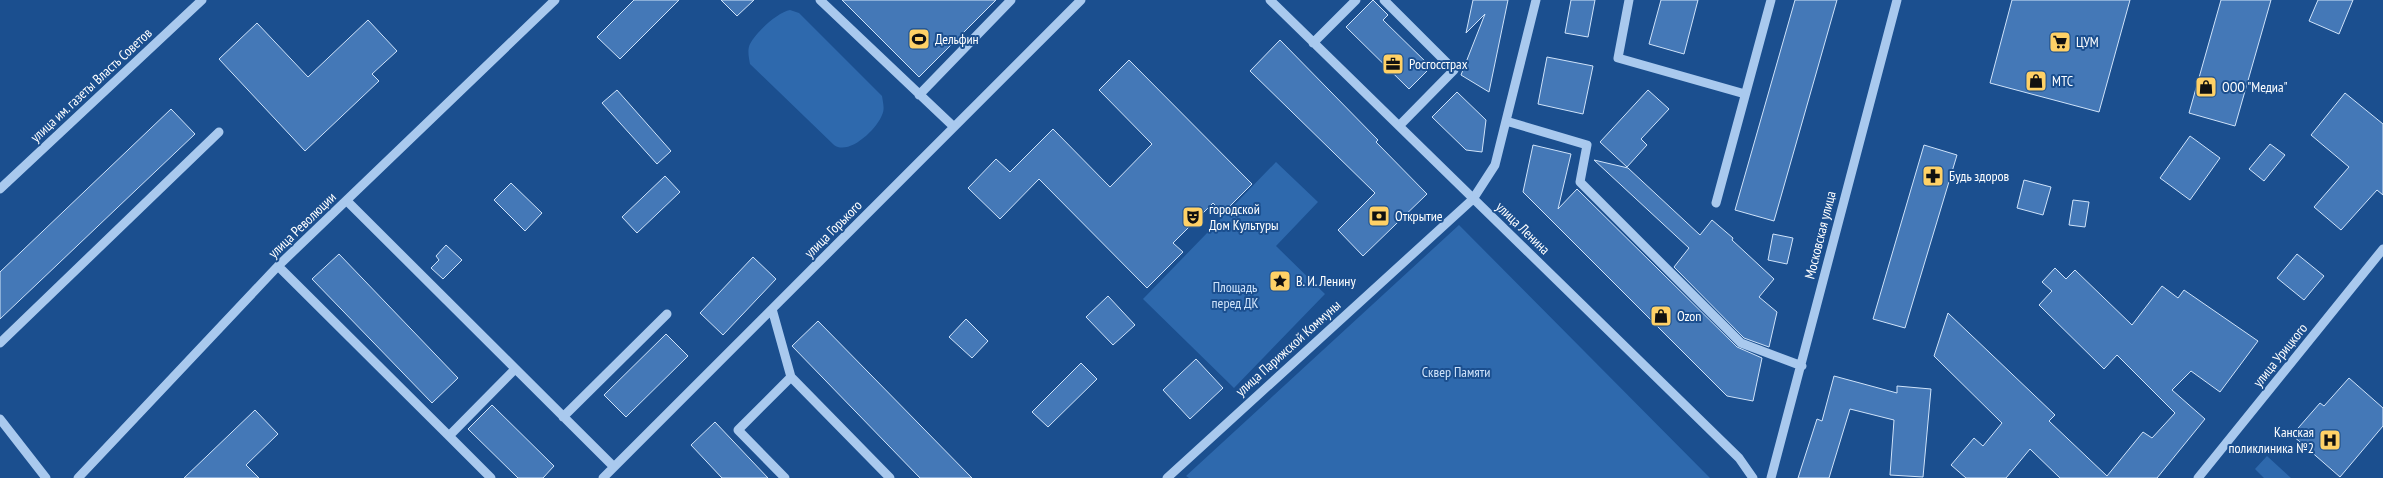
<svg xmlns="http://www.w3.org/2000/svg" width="2383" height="478" font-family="'PT Sans Narrow',sans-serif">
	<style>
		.green { fill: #2e69ad }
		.building { fill: #4478b7; stroke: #cfe3fa }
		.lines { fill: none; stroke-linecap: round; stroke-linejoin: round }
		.minor { stroke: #a9c9ee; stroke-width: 9 }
		.labels { text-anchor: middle; stroke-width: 4; stroke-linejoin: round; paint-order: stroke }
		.poi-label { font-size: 14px; fill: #fff; stroke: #1b4f8f; text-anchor: start }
		.street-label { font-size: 14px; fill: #fff; stroke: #1b4f8f }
		.park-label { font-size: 14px; fill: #cfe3fa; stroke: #1b4f8f }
	</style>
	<rect width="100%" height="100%" fill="#1b4f8f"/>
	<path class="green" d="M 790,10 L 799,13 L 882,96 C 883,103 885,109 882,115 C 877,129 849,156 834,145 L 750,64 C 749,58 747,50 750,44 C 756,32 778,12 790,10 Z
		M 1276,162 L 1318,202 L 1276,246 L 1325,294 L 1234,388 L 1143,299 Z
		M 1459,225 L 1710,478 L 1189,478 L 1186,476 Z
		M 2267,456 L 2291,478 L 2264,478 L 2255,469 Z"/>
	<path class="building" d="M 634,0 L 679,0 L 620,59 L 597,37 Z
		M 721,0 L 754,0 L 737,16 Z
		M 842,0 L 996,0 L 919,77 Z
		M 1373,0 L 1388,15 L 1383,20 L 1431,67 L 1409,89 L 1346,27 Z
		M 1473,0 L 1508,0 L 1489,92 L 1461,75 L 1485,14 L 1466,33 Z
		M 1571,0 L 1595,0 L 1588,37 L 1565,33 Z
		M 1661,0 L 1698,0 L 1684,54 L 1649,44 Z
		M 1795,0 L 1837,0 L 1774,221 L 1735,210 Z
		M 2012,0 L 2130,0 L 2099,112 L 1990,83 Z
		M 2221,0 L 2271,0 L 2235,126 L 2189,113 Z
		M 2318,0 L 2353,0 L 2339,34 L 2309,21 Z
		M 368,20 L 397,51 L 372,74 L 379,81 L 305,151 L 219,59 L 257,23 L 308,77 Z
		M 1280,40 L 1378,140 L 1376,142 L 1427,194 L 1363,256 L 1338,230 L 1375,193 L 1250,71 Z
		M 1547,57 L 1593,66 L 1583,114 L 1538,104 Z
		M 1129,60 L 1252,184 L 1223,213 L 1213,203 L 1173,243 L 1183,252 L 1147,288 L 1039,179 L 1000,219 L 968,188 L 996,159 L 1010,172 L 1053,129 L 1110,187 L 1152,144 L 1099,90 Z
		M 617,90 L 671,151 L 657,164 L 602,103 Z
		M 1648,90 L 1669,109 L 1641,139 L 1647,145 L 1627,167 L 1600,142 Z
		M 1457,92 L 1486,120 L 1482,152 L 1466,150 L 1432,117 Z
		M 2345,93 L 2383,124 L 2383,195 L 2377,190 L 2341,230 L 2314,207 L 2349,167 L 2311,135 Z
		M 171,109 L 195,134 L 0,319 L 0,272 Z
		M 2190,136 L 2220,158 L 2190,200 L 2160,178 Z
		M 2270,144 L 2285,155 L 2264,181 L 2249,169 Z
		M 1533,145 L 1571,154 L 1558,209 L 1577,189 L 1737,347 L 1762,358 L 1753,401 L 1727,396 L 1523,192 Z
		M 1924,145 L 1957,155 L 1905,328 L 1873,319 Z
		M 1594,160 L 1628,168 L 1700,235 L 1712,220 L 1733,238 L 1732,240 L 1774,279 L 1759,297 L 1777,312 L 1769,347 L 1744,338 L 1674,267 L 1689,248 Z
		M 665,176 L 680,192 L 637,233 L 622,217 Z
		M 2024,180 L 2051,187 L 2043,215 L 2017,208 Z
		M 511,183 L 542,213 L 525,231 L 494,200 Z
		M 2073,200 L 2089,202 L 2085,227 L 2069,225 Z
		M 1773,234 L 1793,238 L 1787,264 L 1768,260 Z
		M 446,245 L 462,260 L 443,279 L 431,268 L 439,260 L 436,256 Z
		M 339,254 L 458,378 L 432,403 L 312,279 Z
		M 2297,254 L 2324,276 L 2304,300 L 2277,278 Z
		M 753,257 L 776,279 L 723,335 L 700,313 Z
		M 2055,268 L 2066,279 L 2075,270 L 2132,325 L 2162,286 L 2178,298 L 2184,290 L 2258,341 L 2220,392 L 2191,371 L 2172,390 L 2205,419 L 2157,478 L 2060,478 L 2030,449 L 2006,478 L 1966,478 L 1951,465 L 1974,438 L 1983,446 L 2002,423 L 1934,356 L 1948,313 L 2055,415 L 2049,421 L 2107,476 L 2143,432 L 2152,438 L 2175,413 L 2117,355 L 2104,369 L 2039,305 L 2052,291 L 2042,282 Z
		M 1108,296 L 1135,325 L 1113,345 L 1086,317 Z
		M 966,319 L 988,341 L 972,358 L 949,337 Z
		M 818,321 L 972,478 L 920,478 L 792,346 Z
		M 666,334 L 688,356 L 626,417 L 604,395 Z
		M 1196,359 L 1223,388 L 1190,419 L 1163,390 Z
		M 1081,363 L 1097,379 L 1048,427 L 1032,412 Z
		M 1834,376 L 1897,393 L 1897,386 L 1931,389 L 1923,477 L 1890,475 L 1894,420 L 1850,409 L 1829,478 L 1798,478 L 1817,419 L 1822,421 Z
		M 2349,378 L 2383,408 L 2383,426 L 2340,477 L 2292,435 L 2320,403 L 2324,406 Z
		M 492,405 L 554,466 L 543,478 L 518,478 L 468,429 Z
		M 255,410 L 278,434 L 246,465 L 259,478 L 184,478 Z
		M 715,422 L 768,478 L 722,478 L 691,445 Z"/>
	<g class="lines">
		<path class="minor" d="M 820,0 L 954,127
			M 1270,0 L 1739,458 L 1753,478
			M 1384,0 L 1454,70 L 1399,126
			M 1629,0 L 1618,58 L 1745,94
			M 1313,43 L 1356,0
			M 919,95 L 1011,0
			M 1506,121 L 1587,145 L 1580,182 L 1741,343 L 1802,366
			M 0,189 L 202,0
			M 347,201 L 614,467
			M 1716,203 L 1771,0
			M 278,266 L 449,436 L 515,369
			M 772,309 L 791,377 L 890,478
			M 0,343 L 219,132
			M 563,417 L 667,314
			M 0,419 L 46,478
			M 449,436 L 491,478
			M 78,478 L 278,266 L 555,0
			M 603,478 L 1081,0
			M 785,478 L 738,430 L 791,377
			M 1167,478 L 1473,199 L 1495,165 L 1536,0
			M 1771,478 L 1897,0
			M 2198,478 L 2383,249"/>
	</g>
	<defs>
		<g id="stadium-square" transform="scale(1.125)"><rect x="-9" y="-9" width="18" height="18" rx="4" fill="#ffd166" stroke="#1b4f8f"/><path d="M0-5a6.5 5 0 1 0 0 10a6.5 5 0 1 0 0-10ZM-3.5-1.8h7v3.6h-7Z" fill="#111"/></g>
		<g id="supermarket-square" transform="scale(1.125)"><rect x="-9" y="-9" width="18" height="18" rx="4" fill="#ffd166" stroke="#1b4f8f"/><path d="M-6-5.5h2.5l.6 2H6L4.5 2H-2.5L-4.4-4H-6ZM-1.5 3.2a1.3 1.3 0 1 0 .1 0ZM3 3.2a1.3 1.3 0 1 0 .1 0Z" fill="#111"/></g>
		<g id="office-square" transform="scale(1.125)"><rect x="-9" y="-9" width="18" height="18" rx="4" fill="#ffd166" stroke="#1b4f8f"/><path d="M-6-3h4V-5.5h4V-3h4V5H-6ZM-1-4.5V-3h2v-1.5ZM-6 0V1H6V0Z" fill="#111"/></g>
		<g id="shop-square" transform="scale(1.125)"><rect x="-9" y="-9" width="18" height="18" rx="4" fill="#ffd166" stroke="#1b4f8f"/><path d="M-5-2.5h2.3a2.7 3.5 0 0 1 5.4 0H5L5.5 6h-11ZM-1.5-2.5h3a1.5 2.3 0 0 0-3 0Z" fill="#111"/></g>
		<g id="pharmacy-square" transform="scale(1.125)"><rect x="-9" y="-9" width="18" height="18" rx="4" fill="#ffd166" stroke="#1b4f8f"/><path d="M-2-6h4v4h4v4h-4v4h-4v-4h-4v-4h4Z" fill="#111"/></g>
		<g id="bank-square" transform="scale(1.125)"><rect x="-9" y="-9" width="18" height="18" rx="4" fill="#ffd166" stroke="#1b4f8f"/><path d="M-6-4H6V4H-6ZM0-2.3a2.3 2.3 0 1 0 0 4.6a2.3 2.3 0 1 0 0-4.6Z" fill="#111"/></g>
		<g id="theatre-square" transform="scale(1.125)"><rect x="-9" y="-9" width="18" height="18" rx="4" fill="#ffd166" stroke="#1b4f8f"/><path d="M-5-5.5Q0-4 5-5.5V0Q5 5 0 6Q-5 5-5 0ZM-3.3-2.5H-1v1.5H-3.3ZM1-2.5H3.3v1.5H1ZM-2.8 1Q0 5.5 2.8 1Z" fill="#111"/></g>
		<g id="sight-square" transform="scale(1.125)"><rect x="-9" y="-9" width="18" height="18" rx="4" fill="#ffd166" stroke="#1b4f8f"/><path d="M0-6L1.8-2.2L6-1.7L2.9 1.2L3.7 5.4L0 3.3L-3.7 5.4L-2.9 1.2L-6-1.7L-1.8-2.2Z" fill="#111"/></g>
		<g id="hospital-square" transform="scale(1.125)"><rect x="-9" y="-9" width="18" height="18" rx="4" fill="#ffd166" stroke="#1b4f8f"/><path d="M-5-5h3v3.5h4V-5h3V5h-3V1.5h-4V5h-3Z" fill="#111"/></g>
	</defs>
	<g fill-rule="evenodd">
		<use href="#stadium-square" x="919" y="39"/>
		<use href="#supermarket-square" x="2060" y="42"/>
		<use href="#office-square" x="1393" y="64"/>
		<use href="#shop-square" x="2036" y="81"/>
		<use href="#shop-square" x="2206" y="87"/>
		<use href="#pharmacy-square" x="1933" y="176"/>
		<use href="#bank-square" x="1379" y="216"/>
		<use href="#theatre-square" x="1193" y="217"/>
		<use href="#sight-square" x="1280" y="281"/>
		<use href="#shop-square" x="1661" y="316"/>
		<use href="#hospital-square" x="2330" y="440"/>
	</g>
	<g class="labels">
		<g class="poi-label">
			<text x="935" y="44">Дельфин</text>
			<text x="2076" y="47">ЦУМ</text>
			<text x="1409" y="69">Росгосстрах</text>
			<text x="2052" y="86">МТС</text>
			<text x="2222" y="92">ООО "Медиа"</text>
			<text x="1949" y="181">Будь здоров</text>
			<text x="1209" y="214">городской<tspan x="1209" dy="16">Дом Культуры</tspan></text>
			<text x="1395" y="221">Открытие</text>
			<text x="1296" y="286">В. И. Ленину</text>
			<text x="1677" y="321">Ozon</text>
			<text x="2314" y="437" text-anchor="end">Канская<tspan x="2314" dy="16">поликлиника №2</tspan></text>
		</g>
		<g class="street-label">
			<text transform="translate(91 85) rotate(-43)" y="5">улица им. газеты Власть Советов</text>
			<text transform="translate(302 225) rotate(-44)" y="5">улица Революции</text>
			<text transform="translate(1523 228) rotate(44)" y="5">улица Ленина</text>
			<text transform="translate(833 229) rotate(-45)" y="5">улица Горького</text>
			<text transform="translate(1820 235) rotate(-76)" y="5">Московская улица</text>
			<text transform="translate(1288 348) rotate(-42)" y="5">улица Парижской Коммуны</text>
			<text transform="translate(2280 355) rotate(-51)" y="5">улица Урицкого</text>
		</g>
		<g class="park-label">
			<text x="1235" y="292">Площадь<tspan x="1235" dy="16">перед ДК</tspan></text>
			<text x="1456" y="377">Сквер Памяти</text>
		</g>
	</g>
</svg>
